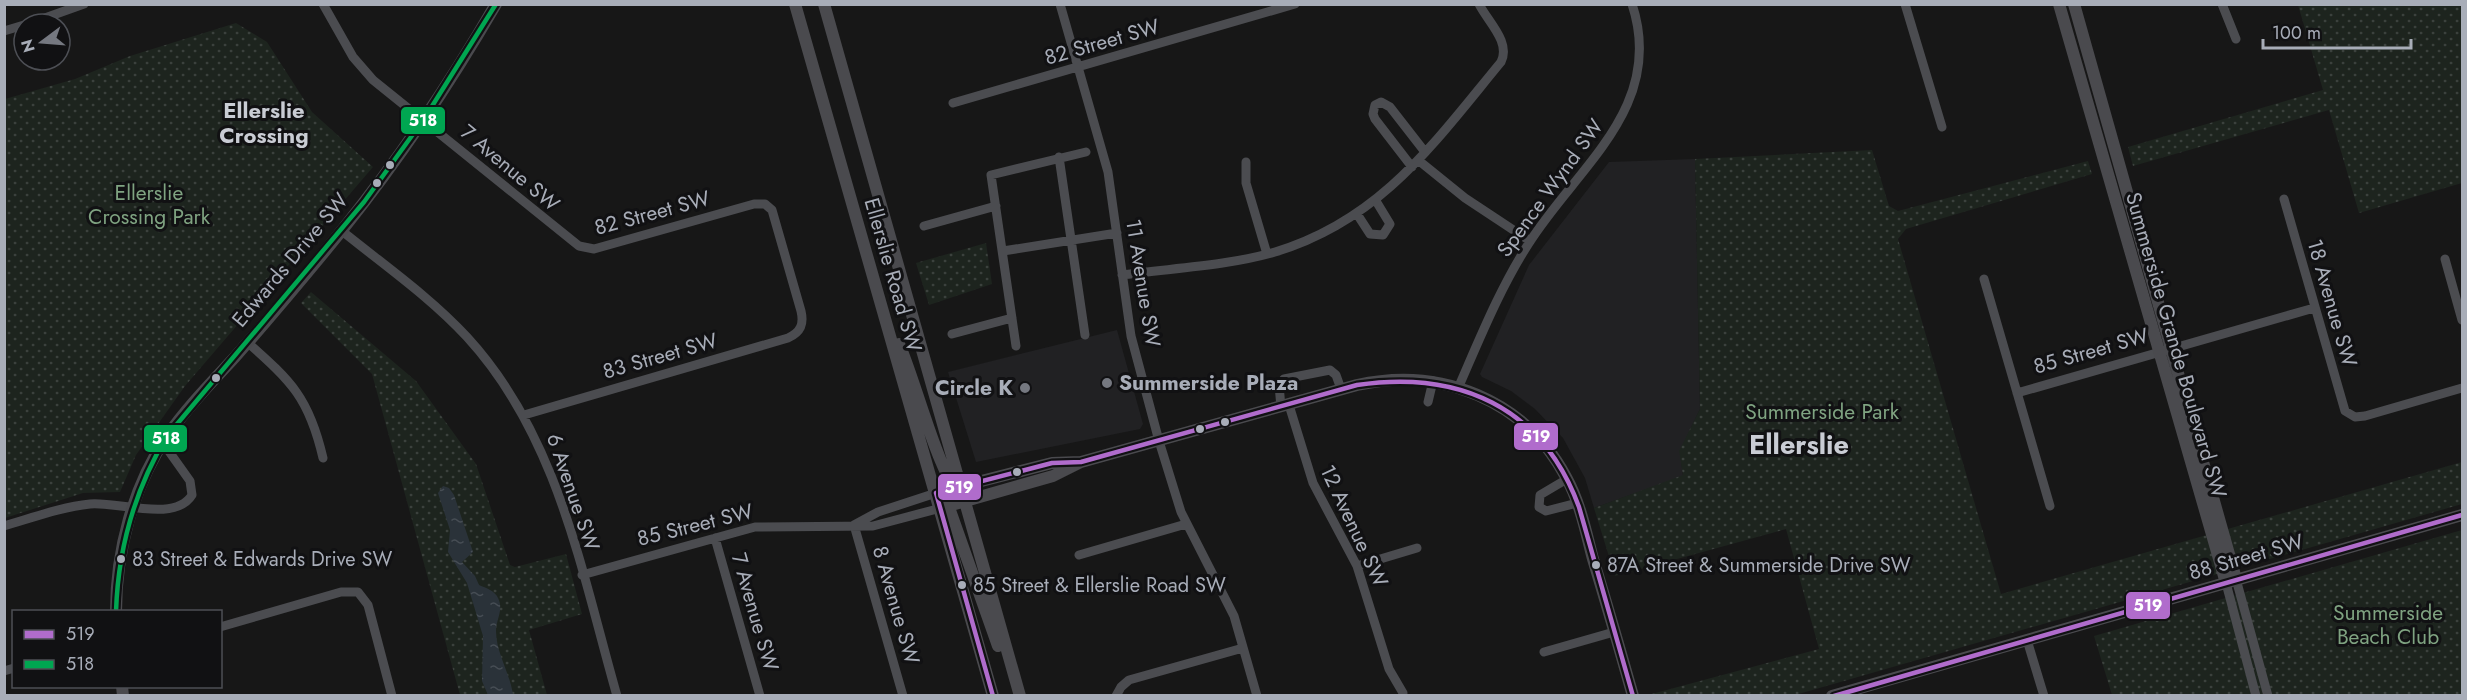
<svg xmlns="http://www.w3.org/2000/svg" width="2467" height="700" font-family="Jost,sans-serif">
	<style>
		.built { fill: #212123 }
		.park { fill: url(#park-dots) }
		.water { fill: url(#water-ripples) }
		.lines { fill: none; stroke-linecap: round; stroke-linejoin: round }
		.street { stroke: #4b4c50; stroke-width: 9 }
		.secondary { stroke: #4a4a4e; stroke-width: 12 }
		.bus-1-casing { stroke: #111113; stroke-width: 9 }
		.bus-2-casing { stroke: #111113; stroke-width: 9 }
		.bus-1 { stroke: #b06ccc; stroke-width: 4.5 }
		.bus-2 { stroke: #00a651; stroke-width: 4.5 }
		.bus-dot { fill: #a8adb8; stroke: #111113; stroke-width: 2 }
		.poi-dot { fill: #757880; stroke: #111113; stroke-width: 2 }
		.labels { text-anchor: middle; stroke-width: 6; stroke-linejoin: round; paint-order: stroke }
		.bus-label { font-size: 20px; fill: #a8adb8; stroke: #111113; text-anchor: start }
		.street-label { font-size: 21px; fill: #a8adb8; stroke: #111113 }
		.park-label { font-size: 21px; fill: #7fa381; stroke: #111113 }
		.poi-label { font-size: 21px; font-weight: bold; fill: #a8adb8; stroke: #111113; text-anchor: start }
		.neighbourhood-label { font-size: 22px; font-weight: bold; fill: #c9ccd4; stroke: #111113 }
		.district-label { font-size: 27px; font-weight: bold; fill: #c9ccd4; stroke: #111113 }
		.line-badge { stroke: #111113; stroke-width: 2 }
		.badge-label { font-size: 16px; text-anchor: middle; font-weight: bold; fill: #fff }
	</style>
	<defs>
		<pattern id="park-dots" width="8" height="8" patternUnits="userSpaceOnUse" patternTransform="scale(1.5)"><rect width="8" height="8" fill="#1d241e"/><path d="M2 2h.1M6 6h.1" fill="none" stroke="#3b413d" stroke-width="1.8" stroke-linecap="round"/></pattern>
		<pattern id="water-ripples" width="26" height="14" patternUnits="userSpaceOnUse" patternTransform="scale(1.5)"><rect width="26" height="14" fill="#2a3239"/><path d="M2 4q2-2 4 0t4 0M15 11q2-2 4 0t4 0" fill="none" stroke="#464d54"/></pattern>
	</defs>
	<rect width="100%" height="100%" fill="#171717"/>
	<path class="built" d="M 1695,159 L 1700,409 L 1680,451 L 1683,476 L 1594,508 L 1585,478 L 1563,438 L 1535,409 L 1511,391 L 1482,377 L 1480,374 L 1529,265 L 1609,162 Z
		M 1117,330 L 1143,424 L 1140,429 L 976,462 L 948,372 Z"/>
	<path class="park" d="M 2298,5 L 2462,5 L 2462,183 L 2359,213 L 2329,110 L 2133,166 L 2128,147 L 2323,90 Z
		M 236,23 L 267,42 L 312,112 L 373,167 L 185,386 L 136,455 L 120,492 L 83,493 L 5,518 L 5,99 L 75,79 L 130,56 Z
		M 1872,150 L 1889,206 L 1898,211 L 2088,161 L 2092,174 L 1906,229 L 1898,239 L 2001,594 L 2462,462 L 2462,504 L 1795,695 L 1648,695 L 1819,649 L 1786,529 L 1615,576 L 1594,508 L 1683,475 L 1679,451 L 1700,409 L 1695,159 Z
		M 986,243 L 992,284 L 929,305 L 916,263 Z
		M 311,292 L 416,381 L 476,464 L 510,565 L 515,567 L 566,554 L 582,614 L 529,630 L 547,695 L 460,695 L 372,374 L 301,303 Z
		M 2462,530 L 2462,695 L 2112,695 L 2094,636 Z"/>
	<path class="water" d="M 443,486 L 449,488 L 454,495 L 473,552 L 462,562 L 475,576 L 479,585 C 486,588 495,591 498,598 C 504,610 496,619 496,631 C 496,653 510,673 513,695 L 488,695 L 482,681 L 483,636 L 467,583 L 448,552 L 450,530 L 438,493 Z"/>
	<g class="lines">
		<path class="street" d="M 323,4 L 353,57 L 373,80 L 579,246 L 594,249 L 754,204 L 765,204 L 772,210 L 801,311 C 804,324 801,332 788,338 L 524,415
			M 1060,4 L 1108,172 L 1131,336 L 1159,441 L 1181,512 L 1234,616 L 1257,696
			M 1905,4 L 1942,127
			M 2222,4 L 2236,39
			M 28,24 L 84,4
			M 4,31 L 24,25
			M 953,103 L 1295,4
			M 1059,157 L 1085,335
			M 1418,160 L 1465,198 L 1530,241
			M 1246,162 L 1246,183 L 1267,254
			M 1412,167 L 1375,119 L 1373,114 L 1375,105 L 1381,102 L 1390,107 L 1425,152
			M 2284,199 L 2345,411 L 2355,417 L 2365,416 L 2462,388
			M 1357,214 L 1370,234 L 1383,235 L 1390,224 L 1376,201
			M 924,226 L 996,206
			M 342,231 C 384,265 430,297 467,337 C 558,436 581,570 617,696
			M 1003,251 L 1117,233
			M 2445,259 L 2462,320
			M 1122,275 C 1173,268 1227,266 1275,252 C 1381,220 1434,143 1501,62 C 1511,42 1488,22 1479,4
			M 1984,279 L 2050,506
			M 952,334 L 1012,318
			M 247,342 C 292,382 309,398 323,458
			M 1016,346 L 991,175 L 1086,152
			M 1459,386 C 1480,338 1500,288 1529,243 C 1577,167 1666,107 1632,4
			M 2017,393 L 2314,308
			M 1428,402 L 1433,381
			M 1289,405 L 1313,483 L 1357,566 L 1389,669 L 1403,693
			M 1281,407 L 1279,385 L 1284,379 L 1330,370 L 1336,375 L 1341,389
			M 1567,479 L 1540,495 L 1539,507 L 1546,511 L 1577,503
			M 854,525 L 903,696
			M 854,525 L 878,512 L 936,493
			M 4,526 C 32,518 61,507 90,504 C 117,501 175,523 192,495 L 190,481 L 163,443
			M 715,538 L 760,696
			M 1079,555 L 1186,524
			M 1357,566 L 1417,548
			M 582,575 L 755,527 L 873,526 L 941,508
			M 2236,579 L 2268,696
			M 2226,583 L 2256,696
			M 220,627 L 341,592 L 358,592 L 368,605 L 392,696
			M 2027,640 L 2044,696
			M 1544,652 L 1614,632
			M 4,671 L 14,668
			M 1116,696 L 1121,687 L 1129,680 L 1243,648"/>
		<path class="secondary" d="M 795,4 L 993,696
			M 824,4 L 1020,696
			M 2059,4 L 2226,583
			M 2074,4 L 2236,579
			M 899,344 C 915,378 940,483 965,500
			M 954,488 L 1052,463 L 1081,462
			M 946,499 L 998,646
			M 941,508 L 1053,476 L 1081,462 L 1357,385 C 1441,366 1525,400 1566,477 C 1580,502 1586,532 1593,559 C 1607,605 1620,650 1633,696
			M 116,612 C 116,550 133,487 167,436 C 187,407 212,382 235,357 C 272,315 308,272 343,229 C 400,158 450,83 496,4
			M 122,686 L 123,696
			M 1832,696 L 2462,515"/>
		<g class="bus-1-casing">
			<path id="bus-1" d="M 993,696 L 936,493 L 1052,463 L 1081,462 L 1357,385 C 1458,370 1542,406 1579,507 L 1633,696
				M 1834,696 L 2462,515"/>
		</g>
		<g class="bus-2-casing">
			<path id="bus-2" d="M 116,612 C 118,548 134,491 167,436 L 364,202 L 424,119 L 496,4"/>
		</g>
		<use href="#bus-1" class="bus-1"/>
		<use href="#bus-2" class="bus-2"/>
	</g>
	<g class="bus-dot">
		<circle cx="390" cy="165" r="5"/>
		<circle cx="377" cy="183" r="5"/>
		<circle cx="216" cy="378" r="5"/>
		<circle cx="1225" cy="422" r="5"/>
		<circle cx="1200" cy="429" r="5"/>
		<circle cx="1017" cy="472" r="5"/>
		<circle cx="121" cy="559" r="5"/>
		<circle cx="1596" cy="565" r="5"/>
		<circle cx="962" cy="585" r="5"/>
	</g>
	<g class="poi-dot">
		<circle cx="1107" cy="383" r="6"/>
		<circle cx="1025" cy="388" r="6"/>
	</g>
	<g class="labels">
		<g class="bus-label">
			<text x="132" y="566">83 Street &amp; Edwards Drive SW</text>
			<text x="1607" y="572">87A Street &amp; Summerside Drive SW</text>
			<text x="973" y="592">85 Street &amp; Ellerslie Road SW</text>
		</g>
		<g class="street-label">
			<text transform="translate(1102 42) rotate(-16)" y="7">82 Street SW</text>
			<text transform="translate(510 168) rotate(40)" y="7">7 Avenue SW</text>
			<text transform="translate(1550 188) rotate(-54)" y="7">Spence Wynd SW</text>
			<text transform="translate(652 213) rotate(-15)" y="7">82 Street SW</text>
			<text transform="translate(290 260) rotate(-50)" y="7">Edwards Drive SW</text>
			<text transform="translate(893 275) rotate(74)" y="7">Ellerslie Road SW</text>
			<text transform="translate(1143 283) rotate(81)" y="7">11 Avenue SW</text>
			<text transform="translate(2332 303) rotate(74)" y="7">18 Avenue SW</text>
			<text transform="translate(2176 345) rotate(74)" y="7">Summerside Grande Boulevard SW</text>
			<text transform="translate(2091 351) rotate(-16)" y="7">85 Street SW</text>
			<text transform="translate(660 356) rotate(-16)" y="7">83 Street SW</text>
			<text transform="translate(573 492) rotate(71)" y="7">6 Avenue SW</text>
			<text transform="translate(695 525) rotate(-14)" y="7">85 Street SW</text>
			<text transform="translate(1354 526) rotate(65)" y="7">12 Avenue SW</text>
			<text transform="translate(2246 557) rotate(-16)" y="7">88 Street SW</text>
			<text transform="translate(896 605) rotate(74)" y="7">8 Avenue SW</text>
			<text transform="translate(755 612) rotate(74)" y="7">7 Avenue SW</text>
		</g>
		<g class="park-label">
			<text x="149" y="200">Ellerslie<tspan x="149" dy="24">Crossing Park</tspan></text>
			<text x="1822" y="419">Summerside Park</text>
			<text x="2388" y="620">Summerside<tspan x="2388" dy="24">Beach Club</tspan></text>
		</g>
		<g class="poi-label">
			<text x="1119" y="390">Summerside Plaza</text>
			<text x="1013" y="395" text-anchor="end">Circle K</text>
		</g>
		<g class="neighbourhood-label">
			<text x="264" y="118">Ellerslie<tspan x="264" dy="25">Crossing</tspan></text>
		</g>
		<g class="district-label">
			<text x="1799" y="454">Ellerslie</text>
		</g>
	</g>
	<g class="line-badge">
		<rect x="400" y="106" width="46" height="29" rx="6" fill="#00a651"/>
		<rect x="1513" y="422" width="46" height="29" rx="6" fill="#b06ccc"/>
		<rect x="143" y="424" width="45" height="29" rx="6" fill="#00a651"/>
		<rect x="937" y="473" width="45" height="28" rx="6" fill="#b06ccc"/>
		<rect x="2125" y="591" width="46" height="29" rx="6" fill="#b06ccc"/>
	</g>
	<g class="badge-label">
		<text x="423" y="126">518</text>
		<text x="1536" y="442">519</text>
		<text x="166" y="444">518</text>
		<text x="959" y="493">519</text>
		<text x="2148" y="611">519</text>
	</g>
	<rect width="2467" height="700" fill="none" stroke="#a8adb8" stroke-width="12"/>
	<rect x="12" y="610" width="210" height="78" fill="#111113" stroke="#4d4f55" stroke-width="1.5"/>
	<rect x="24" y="630" width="30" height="9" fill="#b06ccc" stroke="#4d4f55" stroke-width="1.5"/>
	<text x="66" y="640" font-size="18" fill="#a8adb8">519</text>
	<rect x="24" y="660" width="30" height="9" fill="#00a651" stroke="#4d4f55" stroke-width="1.5"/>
	<text x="66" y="670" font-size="18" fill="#a8adb8">518</text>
	<g transform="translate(42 42) rotate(254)"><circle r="28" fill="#111113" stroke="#4d4f55" stroke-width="1.5"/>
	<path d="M0-4.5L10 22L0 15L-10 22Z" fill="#757880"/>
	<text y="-9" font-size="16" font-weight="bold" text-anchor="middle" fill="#a8adb8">N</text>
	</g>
	<path d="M2263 39v9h148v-9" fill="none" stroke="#a8adb8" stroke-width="3"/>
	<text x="2272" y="39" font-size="18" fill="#a8adb8" stroke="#111113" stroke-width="4.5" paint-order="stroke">100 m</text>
</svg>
